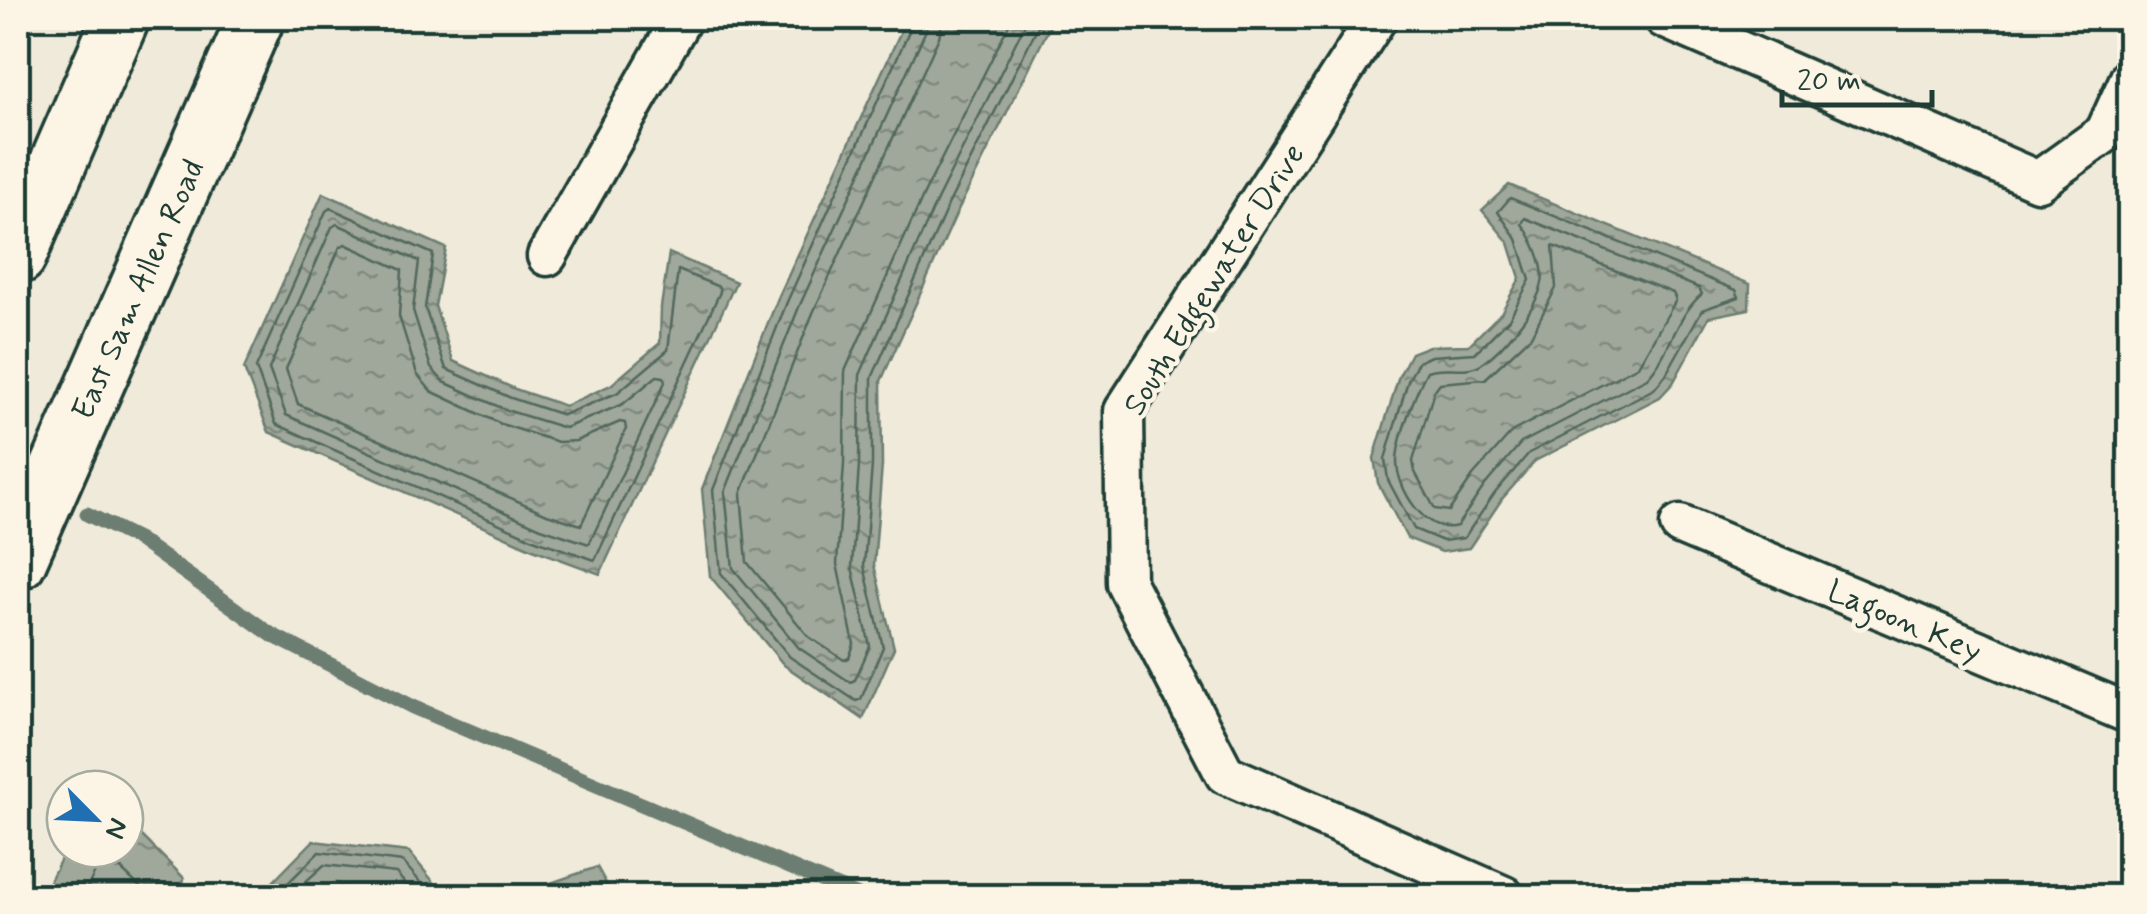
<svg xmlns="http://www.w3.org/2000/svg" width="2147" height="914" font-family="Mynerve,sans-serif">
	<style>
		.water { fill: url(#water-ripples); stroke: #6c7d71; stroke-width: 2.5 }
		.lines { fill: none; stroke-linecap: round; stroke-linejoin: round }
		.shore { stroke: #52685d; stroke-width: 2.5 }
		.stream { stroke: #6c7d71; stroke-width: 15 }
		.minor-casing { stroke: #1f3d34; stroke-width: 45 }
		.primary-casing { stroke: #1f3d34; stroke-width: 62 }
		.minor { stroke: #fcf5e5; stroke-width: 38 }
		.primary { stroke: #fcf5e5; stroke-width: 55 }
		.labels { text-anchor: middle; stroke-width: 9; stroke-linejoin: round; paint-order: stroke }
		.street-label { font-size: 32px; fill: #1f3d34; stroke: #fcf5e5 }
	</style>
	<defs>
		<pattern id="water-ripples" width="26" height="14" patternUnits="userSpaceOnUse" patternTransform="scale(2.5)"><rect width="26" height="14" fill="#9fa89a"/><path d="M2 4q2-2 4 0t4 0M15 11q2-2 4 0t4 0" fill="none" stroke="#818a7e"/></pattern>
	</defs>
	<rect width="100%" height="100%" fill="#efeada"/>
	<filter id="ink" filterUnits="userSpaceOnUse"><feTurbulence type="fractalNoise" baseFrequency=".01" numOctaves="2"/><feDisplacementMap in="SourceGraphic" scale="20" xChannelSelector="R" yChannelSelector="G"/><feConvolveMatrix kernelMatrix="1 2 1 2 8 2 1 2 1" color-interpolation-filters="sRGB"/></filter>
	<g filter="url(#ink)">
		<path class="water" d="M 907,18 L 1054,18 L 958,210 L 881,381 L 882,465 L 874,565 L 894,648 L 863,719 L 784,665 L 710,576 L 702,489 L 778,298 Z
			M 1509,185 L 1750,284 L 1749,309 L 1709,317 L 1673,383 L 1660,397 L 1535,461 L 1502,499 L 1469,548 L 1442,552 L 1407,538 L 1378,483 L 1374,458 L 1399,376 L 1411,353 L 1429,346 L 1469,345 L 1501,313 L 1520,278 L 1509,243 L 1482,210 Z
			M 323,193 L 446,248 L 435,306 L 453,361 L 515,389 L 565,406 L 611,385 L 660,343 L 661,307 L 669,253 L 736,282 L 600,574 L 533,549 L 269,432 L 244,369 Z
			M 125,819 L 184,878 L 181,896 L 42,896 L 66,849 L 125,849 Z
			M 313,841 L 409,852 L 445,896 L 265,896 L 266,889 Z
			M 597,867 L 613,896 L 513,896 Z"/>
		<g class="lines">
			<path class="shore" d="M 915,18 L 787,302 L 713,490 L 721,573 L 790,657 L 856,701 L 861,699 L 883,647 L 864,566 L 872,465 L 872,378 L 948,205 L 1042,18
				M 928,18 L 926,30 L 799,307 L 725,492 L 733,568 L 799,648 L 850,682 L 855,680 L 870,646 L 852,567 L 859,465 L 860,375 L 937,200 L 1028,18
				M 943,18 L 939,37 L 813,313 L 741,494 L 747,562 L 809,637 L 844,660 L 849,658 L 854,644 L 837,564 L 844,464 L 845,371 L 924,194 L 1012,18
				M 1510,198 L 1736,290 L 1739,297 L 1702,310 L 1665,376 L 1654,389 L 1529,453 L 1495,493 L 1464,538 L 1443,541 L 1414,529 L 1388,480 L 1385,459 L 1408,381 L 1418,362 L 1431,356 L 1475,353 L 1509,319 L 1530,280 L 1517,239 L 1498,212 Z
				M 330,208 L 433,254 L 425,308 L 446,369 L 511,398 L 563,415 L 617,393 L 668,350 L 678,270 L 719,287 L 720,292 L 595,560 L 536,540 L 276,424 L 256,368 L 326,211 Z
				M 1525,218 L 1699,288 L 1702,294 C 1676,316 1670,354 1647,378 L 1521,443 L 1485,485 L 1457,526 C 1426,536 1396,488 1397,460 C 1398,437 1416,392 1427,371 C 1444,364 1465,374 1481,364 C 1503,350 1537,308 1542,283 C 1546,266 1532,237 1522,224 Z
				M 337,224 L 419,261 L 413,310 L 431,368 L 444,382 L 506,410 L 565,428 L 623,404 L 657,376 L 664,377 L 665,382 L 589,544 L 541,528 L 286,415 L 269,369 L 332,227 Z
				M 345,244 L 402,270 L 399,316 L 417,374 L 431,391 L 501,424 L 558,442 L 576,441 L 620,422 L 625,423 L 626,429 L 581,525 L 547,514 L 298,404 L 286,369 L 340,247 Z
				M 1553,246 L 1673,293 L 1676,300 L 1638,366 L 1513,431 L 1473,476 L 1449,511 L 1435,509 L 1415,472 L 1413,461 L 1434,391 L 1440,383 L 1485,379 L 1531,336 L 1556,288 Z
				M 83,896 L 102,858 L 106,855 L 142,889 L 144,896
				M 275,896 L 319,852 L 403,862 L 432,896
				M 290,896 L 324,865 L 396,873 L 416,896"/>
			<path class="stream" d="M 87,514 L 139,540 L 272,635 L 413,707 L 858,896"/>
			<g class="minor-casing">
				<path id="minor" d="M 1377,18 L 1124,411 L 1126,583 L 1225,774 L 1504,896
					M 1664,18 L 2038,181 L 2105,133 L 2130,78
					M 547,256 L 682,18
					M 1680,525 L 2130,714"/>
			</g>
			<g class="primary-casing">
				<path id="primary" d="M 18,256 L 121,18
					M 18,561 L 256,18"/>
			</g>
			<use href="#minor" class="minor"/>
			<use href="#primary" class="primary"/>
		</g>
	</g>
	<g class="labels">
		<g class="street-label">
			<text transform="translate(1213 279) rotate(-58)" y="11">South Edgewater Drive</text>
			<text transform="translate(137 289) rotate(-66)" y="11">East Sam Allen Road</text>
			<text transform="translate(1905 620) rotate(23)" y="11">Lagoon Key</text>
		</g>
	</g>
	<rect width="2147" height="914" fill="none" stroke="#fcf5e5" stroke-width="60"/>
	<rect x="30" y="30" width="2087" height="854" fill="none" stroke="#1f3d34" stroke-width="4" filter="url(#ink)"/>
	<g transform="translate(95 819) rotate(114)"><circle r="48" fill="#fcf5e5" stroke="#a4ab9e" stroke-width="2.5"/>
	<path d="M0-8L18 38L0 25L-18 38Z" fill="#1f6fb2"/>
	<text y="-15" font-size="28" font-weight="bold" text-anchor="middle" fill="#1f3d34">N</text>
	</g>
	<path d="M1782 90v15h150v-15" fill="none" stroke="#1f3d34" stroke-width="5"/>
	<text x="1797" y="90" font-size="30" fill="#1f3d34" stroke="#fcf5e5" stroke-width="8" paint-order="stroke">20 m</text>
</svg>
